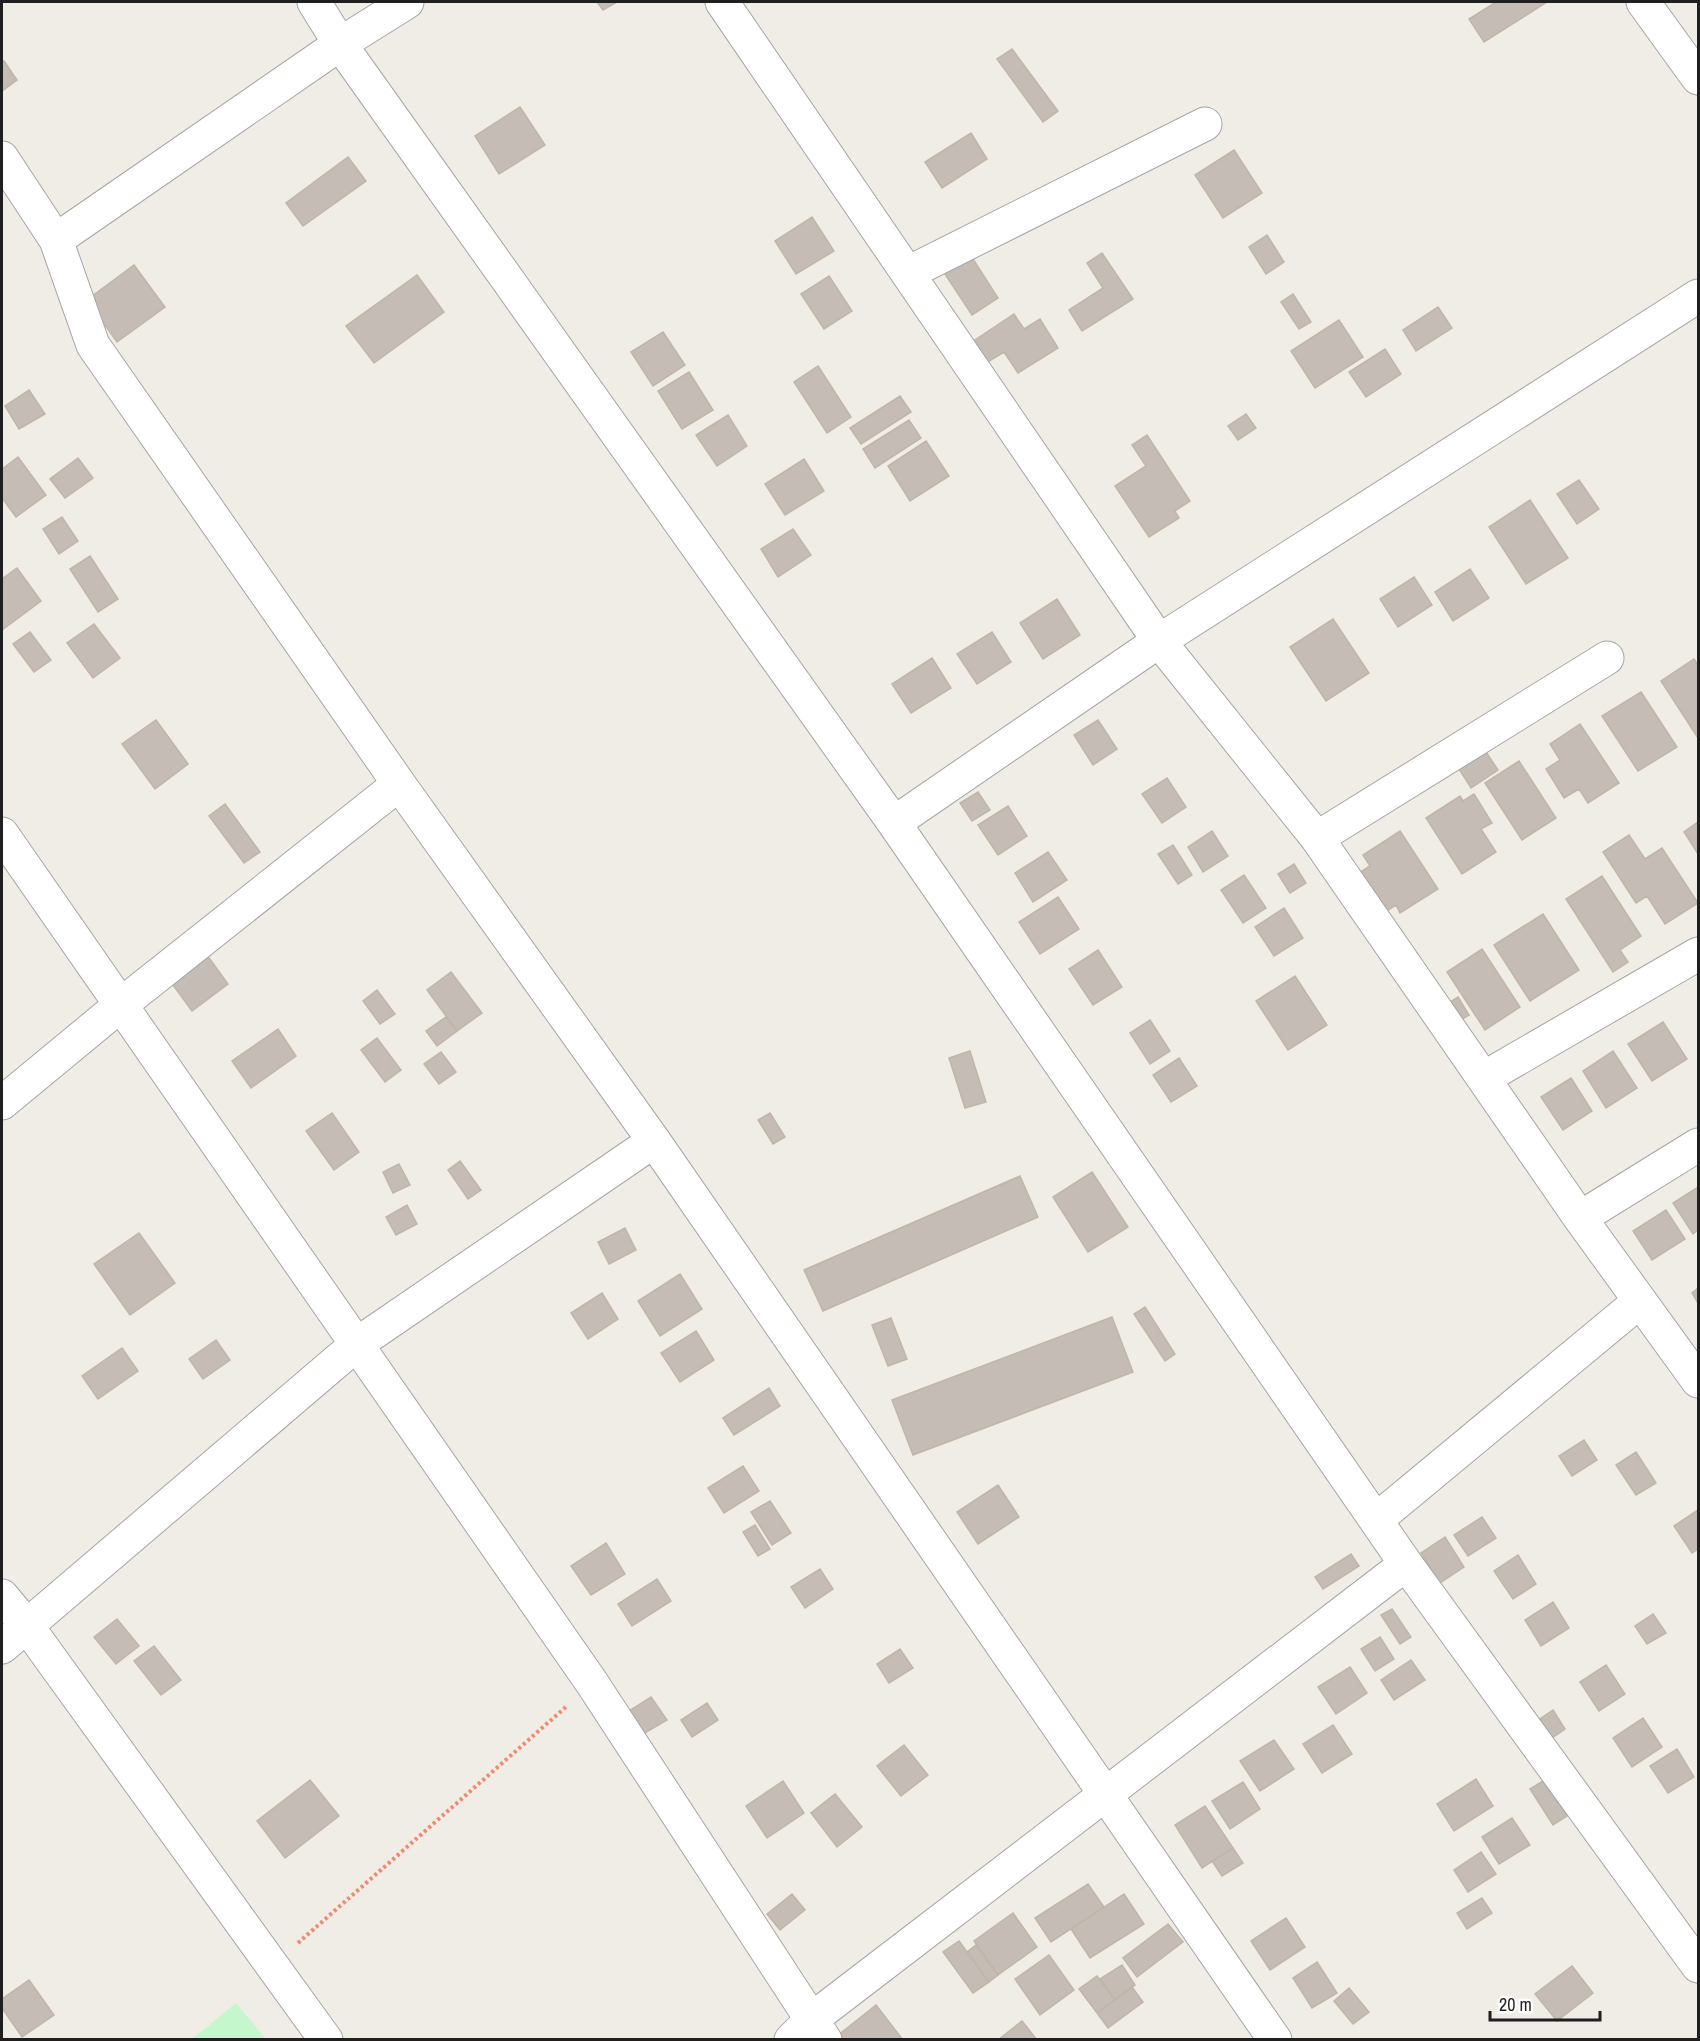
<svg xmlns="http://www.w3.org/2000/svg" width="1700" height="2041" font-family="'Archivo Narrow',sans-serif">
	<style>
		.park { fill: #c4f8cc }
		.building { fill: #c4bcb5; stroke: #c1b5a8; stroke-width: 1.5 }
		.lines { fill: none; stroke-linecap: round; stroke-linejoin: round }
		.minor-casing { stroke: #a6a6a6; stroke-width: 35 }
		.path { stroke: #f58771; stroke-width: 4; stroke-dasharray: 3 3; stroke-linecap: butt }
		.minor { stroke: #fff; stroke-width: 33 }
	</style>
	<rect width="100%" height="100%" fill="#f0ede6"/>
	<path class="park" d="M 236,2003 L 266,2039 L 192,2039 Z"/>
	<path class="building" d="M 597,2 L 617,2 L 603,10 Z
		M 1496,2 L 1547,2 L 1484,42 L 1469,19 Z
		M 1012,49 L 1058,111 L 1043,122 L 997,59 Z
		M 4,61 L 17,80 L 2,91 L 2,63 Z
		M 520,107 L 545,145 L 499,174 L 475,136 Z
		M 971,133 L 987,159 L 942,188 L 925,162 Z
		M 1234,150 L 1262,193 L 1223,218 L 1195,175 Z
		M 348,157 L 366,181 L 303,226 L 286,203 Z
		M 812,217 L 834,251 L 796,274 L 775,241 Z
		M 1267,235 L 1284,262 L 1266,274 L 1249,247 Z
		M 966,248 L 998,298 L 972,315 L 939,265 Z
		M 1102,253 L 1133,299 L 1082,331 L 1069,310 L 1103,288 L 1087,263 Z
		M 134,265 L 165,307 L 117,342 L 87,300 Z
		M 417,275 L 444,312 L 374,363 L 346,326 Z
		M 829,276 L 852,311 L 824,329 L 801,294 Z
		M 1293,294 L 1311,322 L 1299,329 L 1281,302 Z
		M 1438,307 L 1452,328 L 1416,351 L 1403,330 Z
		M 1014,314 L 1024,329 L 1040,319 L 1058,348 L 1018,373 L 1004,352 L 986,363 L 972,342 Z
		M 1339,320 L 1363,357 L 1315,388 L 1291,351 Z
		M 663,332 L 685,365 L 653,386 L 631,352 Z
		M 1385,349 L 1401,374 L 1366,397 L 1349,372 Z
		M 818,366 L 851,417 L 827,433 L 794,382 Z
		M 689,372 L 713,410 L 682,429 L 658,391 Z
		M 29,390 L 45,414 L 19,429 L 5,406 Z
		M 900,396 L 911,412 L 861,444 L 850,428 Z
		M 1246,414 L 1256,428 L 1238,440 L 1228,426 Z
		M 728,415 L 747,446 L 717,466 L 696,435 Z
		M 909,420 L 921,438 L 875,468 L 863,449 Z
		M 1147,435 L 1190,501 L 1175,511 L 1179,518 L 1149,537 L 1115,486 L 1146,466 L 1132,445 Z
		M 926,441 L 949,476 L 910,501 L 888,466 Z
		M 18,457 L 46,495 L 16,517 L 2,498 L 2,469 Z
		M 78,458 L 93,478 L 65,498 L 50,479 Z
		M 804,459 L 824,491 L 785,515 L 765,484 Z
		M 1579,480 L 1599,509 L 1577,524 L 1557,494 Z
		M 1530,500 L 1568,558 L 1526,584 L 1489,527 Z
		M 62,517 L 78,541 L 59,554 L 43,529 Z
		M 793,529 L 811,555 L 778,577 L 761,549 Z
		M 90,556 L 118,599 L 98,612 L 70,569 Z
		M 17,568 L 41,601 L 2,630 L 2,579 Z
		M 1470,569 L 1489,598 L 1453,621 L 1435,592 Z
		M 1414,577 L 1432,605 L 1398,627 L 1380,599 Z
		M 1057,599 L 1080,635 L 1043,659 L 1020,623 Z
		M 1333,619 L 1369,673 L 1326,701 L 1290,647 Z
		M 94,624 L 120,658 L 93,678 L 67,643 Z
		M 30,632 L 51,660 L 34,672 L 13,644 Z
		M 992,632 L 1011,662 L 977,684 L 957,654 Z
		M 932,658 L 951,688 L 911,713 L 892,684 Z
		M 1694,659 L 1698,665 L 1698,738 L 1661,681 Z
		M 1641,692 L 1677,747 L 1638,771 L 1602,716 Z
		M 156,720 L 188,764 L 155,789 L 122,744 Z
		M 1098,720 L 1117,749 L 1093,765 L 1074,735 Z
		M 1580,724 L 1619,783 L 1588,803 L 1579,789 L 1564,798 L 1546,769 L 1560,760 L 1550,744 Z
		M 1486,752 L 1498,770 L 1471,788 L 1459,769 Z
		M 1519,761 L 1556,818 L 1522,840 L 1485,783 Z
		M 1167,778 L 1186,807 L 1162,823 L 1142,794 Z
		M 978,792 L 990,810 L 972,821 L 960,803 Z
		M 1474,794 L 1492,823 L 1481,829 L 1496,852 L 1462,874 L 1426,818 L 1460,796 L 1463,801 Z
		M 225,804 L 260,852 L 244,863 L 209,816 Z
		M 1008,806 L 1027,836 L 998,855 L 978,825 Z
		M 1698,822 L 1698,854 L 1684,832 Z
		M 1212,831 L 1228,856 L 1203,872 L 1188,847 Z
		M 1400,831 L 1438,889 L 1400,913 L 1396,905 L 1385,912 L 1359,873 L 1370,866 L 1363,855 Z
		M 1629,835 L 1645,859 L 1662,848 L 1698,903 L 1665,924 L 1647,896 L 1636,903 L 1603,852 Z
		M 1173,845 L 1192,875 L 1178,884 L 1158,854 Z
		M 1048,852 L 1067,880 L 1033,902 L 1015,873 Z
		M 1294,864 L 1306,883 L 1290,893 L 1278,874 Z
		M 1244,875 L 1266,908 L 1243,923 L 1221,890 Z
		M 1602,876 L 1641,936 L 1620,950 L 1628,962 L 1613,972 L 1566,899 Z
		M 1058,897 L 1079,929 L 1040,954 L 1019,922 Z
		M 1284,908 L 1303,938 L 1274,956 L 1255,927 Z
		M 1543,914 L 1579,970 L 1530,1001 L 1494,945 Z
		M 1482,949 L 1520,1007 L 1485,1030 L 1447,972 Z
		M 1098,950 L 1122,987 L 1093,1005 L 1069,969 Z
		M 207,955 L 228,984 L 192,1011 L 170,981 Z
		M 451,972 L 482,1013 L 457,1031 L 427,990 Z
		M 1295,976 L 1327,1025 L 1288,1050 L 1256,1001 Z
		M 377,990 L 395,1014 L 380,1024 L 363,1001 Z
		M 1458,997 L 1469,1015 L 1454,1024 L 1442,1007 Z
		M 446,1017 L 457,1031 L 437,1046 L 426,1031 Z
		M 1150,1020 L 1170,1051 L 1150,1064 L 1130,1033 Z
		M 1663,1022 L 1687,1059 L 1652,1081 L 1628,1044 Z
		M 278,1029 L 296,1056 L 251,1088 L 232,1061 Z
		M 377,1038 L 401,1070 L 385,1082 L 361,1050 Z
		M 970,1051 L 986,1102 L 965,1108 L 949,1058 Z
		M 1613,1051 L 1637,1088 L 1606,1108 L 1583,1071 Z
		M 441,1052 L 456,1072 L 439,1084 L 424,1064 Z
		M 1179,1058 L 1197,1086 L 1171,1102 L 1153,1075 Z
		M 1571,1078 L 1592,1111 L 1563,1130 L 1541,1097 Z
		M 332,1113 L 359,1152 L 334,1170 L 306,1131 Z
		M 770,1113 L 785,1137 L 773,1144 L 758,1120 Z
		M 460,1161 L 481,1190 L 468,1199 L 448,1170 Z
		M 399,1164 L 410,1185 L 393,1193 L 383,1172 Z
		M 1092,1172 L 1128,1227 L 1088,1252 L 1053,1197 Z
		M 1020,1176 L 1038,1217 L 823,1311 L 804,1270 Z
		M 1698,1187 L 1698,1230 L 1693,1234 L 1673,1203 Z
		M 407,1205 L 417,1224 L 396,1235 L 386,1217 Z
		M 1666,1210 L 1685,1239 L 1652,1260 L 1633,1231 Z
		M 625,1228 L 636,1250 L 609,1264 L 598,1242 Z
		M 139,1233 L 175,1283 L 130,1315 L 94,1264 Z
		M 680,1274 L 702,1309 L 660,1336 L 638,1301 Z
		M 1698,1288 L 1698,1303 L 1692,1293 Z
		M 602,1293 L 618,1319 L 588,1339 L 571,1313 Z
		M 1145,1307 L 1175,1354 L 1165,1361 L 1134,1314 Z
		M 1112,1317 L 1133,1372 L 913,1455 L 892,1400 Z
		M 891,1318 L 907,1359 L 888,1366 L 872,1325 Z
		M 696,1331 L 714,1360 L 680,1382 L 661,1353 Z
		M 216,1340 L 230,1360 L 203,1379 L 189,1359 Z
		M 122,1348 L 138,1371 L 98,1399 L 82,1376 Z
		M 769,1388 L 780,1406 L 734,1435 L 723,1418 Z
		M 1584,1440 L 1597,1460 L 1572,1476 L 1559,1456 Z
		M 1636,1452 L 1656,1483 L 1636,1495 L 1616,1465 Z
		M 743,1466 L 759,1491 L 724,1513 L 708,1488 Z
		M 998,1485 L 1019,1517 L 978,1544 L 957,1512 Z
		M 770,1501 L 791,1533 L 772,1545 L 751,1512 Z
		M 1698,1510 L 1698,1549 L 1692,1553 L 1674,1526 Z
		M 1482,1517 L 1496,1538 L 1468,1556 L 1454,1535 Z
		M 755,1525 L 770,1549 L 758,1556 L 743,1532 Z
		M 1445,1537 L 1464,1567 L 1440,1583 L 1421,1553 Z
		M 606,1543 L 625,1574 L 591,1595 L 571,1566 Z
		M 1351,1554 L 1359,1566 L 1323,1589 L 1315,1577 Z
		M 1518,1555 L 1536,1584 L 1513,1599 L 1494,1571 Z
		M 820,1569 L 833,1589 L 805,1608 L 791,1587 Z
		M 657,1579 L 671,1601 L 632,1626 L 618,1604 Z
		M 1553,1602 L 1569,1628 L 1541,1646 L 1525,1620 Z
		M 1392,1609 L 1411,1637 L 1400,1644 L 1381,1615 Z
		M 1653,1614 L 1666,1633 L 1647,1644 L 1635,1626 Z
		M 117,1619 L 139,1646 L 116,1664 L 94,1637 Z
		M 1380,1637 L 1394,1659 L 1375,1671 L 1361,1649 Z
		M 154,1646 L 181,1680 L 161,1695 L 134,1661 Z
		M 900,1649 L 913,1668 L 889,1683 L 877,1664 Z
		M 1411,1660 L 1425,1680 L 1394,1700 L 1381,1680 Z
		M 1606,1665 L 1625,1694 L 1599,1711 L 1580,1682 Z
		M 1350,1667 L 1367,1693 L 1336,1714 L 1318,1687 Z
		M 651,1697 L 667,1720 L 643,1734 L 629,1711 Z
		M 707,1703 L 718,1720 L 692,1737 L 681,1720 Z
		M 1553,1710 L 1565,1729 L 1549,1740 L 1537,1721 Z
		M 1643,1718 L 1662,1747 L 1632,1767 L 1613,1738 Z
		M 1333,1725 L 1352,1754 L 1322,1773 L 1303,1744 Z
		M 1274,1740 L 1294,1769 L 1260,1791 L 1240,1761 Z
		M 904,1745 L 928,1775 L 901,1796 L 877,1766 Z
		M 1677,1749 L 1694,1777 L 1668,1793 L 1650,1766 Z
		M 1476,1779 L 1493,1806 L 1454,1831 L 1437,1804 Z
		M 310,1780 L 339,1816 L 285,1858 L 257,1821 Z
		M 783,1781 L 804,1813 L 767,1838 L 746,1806 Z
		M 1543,1781 L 1567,1816 L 1553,1825 L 1530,1789 Z
		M 1243,1782 L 1260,1809 L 1230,1829 L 1212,1801 Z
		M 835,1794 L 862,1827 L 837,1847 L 811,1813 Z
		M 1205,1806 L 1233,1848 L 1202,1868 L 1175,1825 Z
		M 1512,1818 L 1530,1845 L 1499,1864 L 1482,1837 Z
		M 1233,1848 L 1243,1863 L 1222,1876 L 1212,1861 Z
		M 1481,1852 L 1496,1874 L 1468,1892 L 1454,1870 Z
		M 1088,1884 L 1104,1907 L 1051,1942 L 1035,1918 Z
		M 792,1894 L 805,1910 L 780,1930 L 767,1914 Z
		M 1124,1894 L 1144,1924 L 1090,1958 L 1071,1929 Z
		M 1482,1898 L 1492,1913 L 1467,1929 L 1457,1913 Z
		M 1013,1913 L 1037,1947 L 998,1975 L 974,1941 Z
		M 1286,1918 L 1305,1947 L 1270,1970 L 1251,1941 Z
		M 1168,1924 L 1183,1942 L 1137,1977 L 1123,1958 Z
		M 959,1941 L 989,1982 L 973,1993 L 943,1952 Z
		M 976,1945 L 998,1975 L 989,1982 L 967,1952 Z
		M 1049,1955 L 1074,1990 L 1040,2015 L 1015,1979 Z
		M 1317,1962 L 1337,1993 L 1312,2008 L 1293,1978 Z
		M 1122,1965 L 1135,1985 L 1115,2000 L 1100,1979 Z
		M 1572,1966 L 1593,1993 L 1557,2021 L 1535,1994 Z
		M 1097,1976 L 1115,2000 L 1097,2013 L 1079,1989 Z
		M 29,1980 L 54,2015 L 22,2037 L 2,2008 L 2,1999 Z
		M 1132,1987 L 1143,2002 L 1108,2028 L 1097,2013 Z
		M 1349,1988 L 1369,2012 L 1353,2024 L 1334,2001 Z
		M 876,2005 L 903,2040 L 832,2040 Z
		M 1022,2021 L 1037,2040 L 998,2040 Z"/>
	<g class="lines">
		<g class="minor-casing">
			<path id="minor" d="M 314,2 L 340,44 L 894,823 L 1406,1564 L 1698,1966
				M 722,2 L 1159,641 L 1317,838 L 1580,1218 L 1698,1381
				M 1643,2 L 1698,78
				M 2,158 L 56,240 L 93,345 L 399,784 L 654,1141 L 1275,2040
				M 56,240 L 340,44 L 407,2
				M 908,273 L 1205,124
				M 894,823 L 1159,641 L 1698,296
				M 2,834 L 592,1683 L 825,2040
				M 1317,838 L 1607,658
				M 1484,1078 L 1698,954
				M 2,1103 L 123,1003 L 399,784
				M 1580,1218 L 1698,1145
				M 1376,1520 L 1640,1301
				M 2,1596 L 27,1626 L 326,2040
				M 2,1647 L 357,1344 L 654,1141
				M 791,2040 L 812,2019 L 1406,1564"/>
		</g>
		<path class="path" d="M 298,1943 L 567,1706"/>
		<use href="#minor" class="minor"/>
	</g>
	<rect width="1700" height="2041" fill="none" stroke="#1f1f1f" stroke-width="6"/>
	<path d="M1490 2011v9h110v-9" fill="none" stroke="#1f1f1f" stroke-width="3"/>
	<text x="1499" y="2011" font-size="18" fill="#1f1f1f" stroke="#ffffff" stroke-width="4.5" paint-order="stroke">20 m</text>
</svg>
